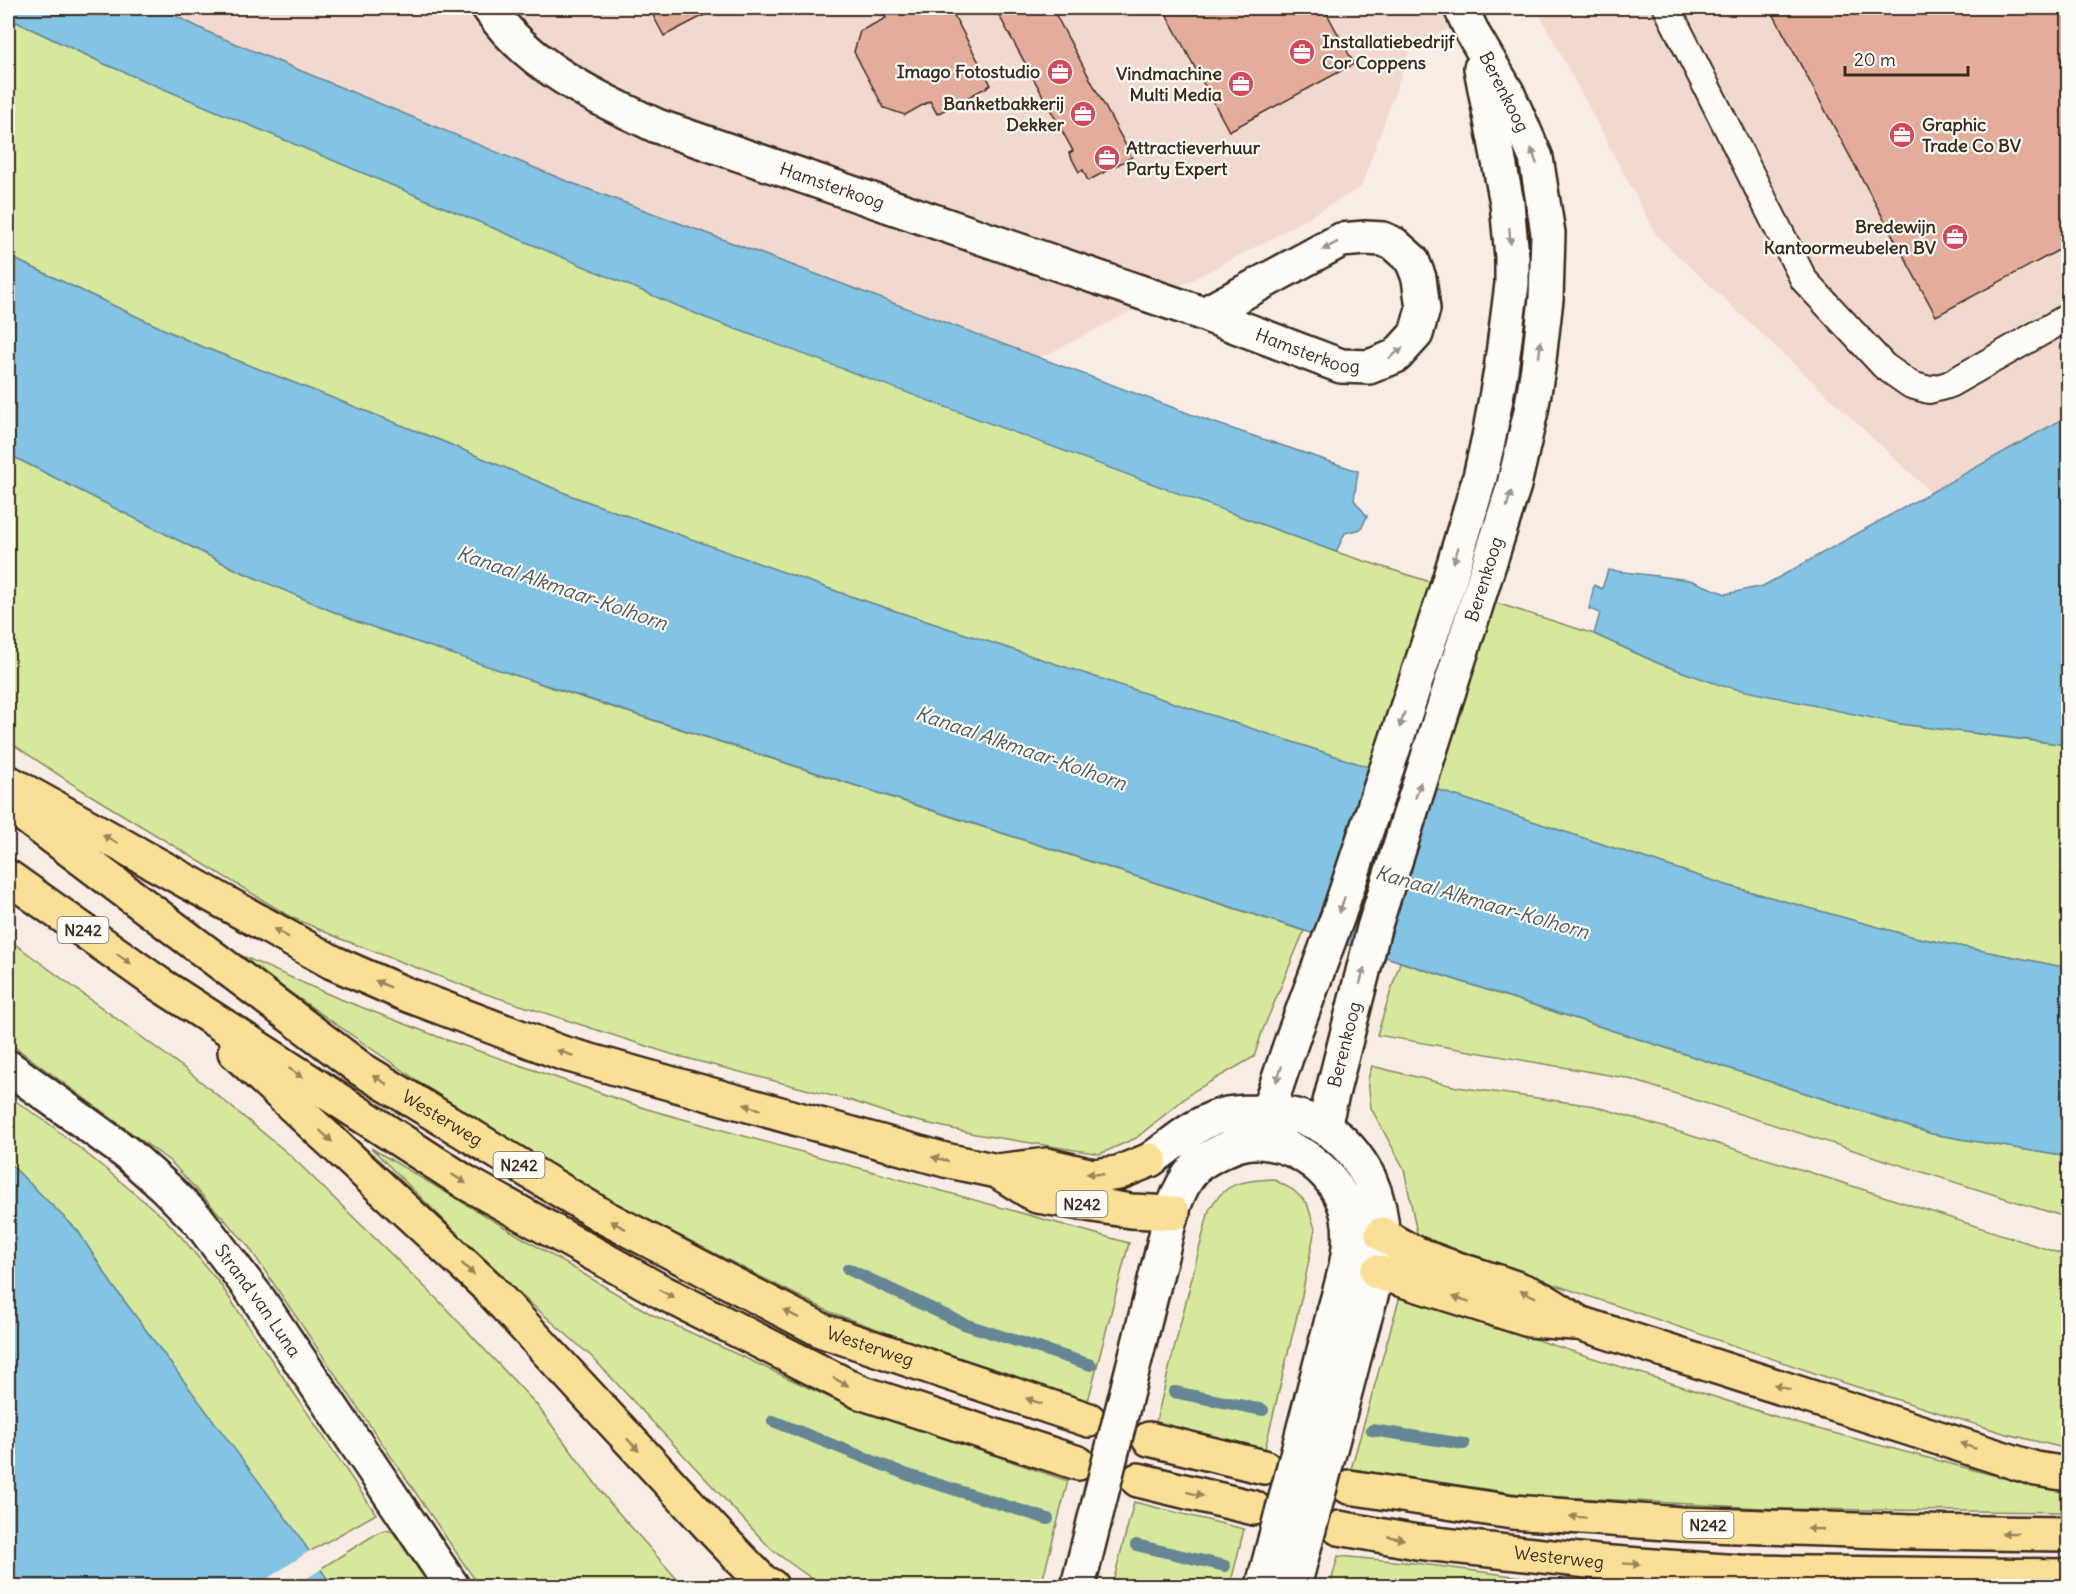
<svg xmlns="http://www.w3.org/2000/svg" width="2076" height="1594" font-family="Delius,sans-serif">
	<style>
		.built { fill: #f2d9cf }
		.green { fill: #d5e89c; stroke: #88895d; stroke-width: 1.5 }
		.water { fill: #83c3e4; stroke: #668695; stroke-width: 1.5 }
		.pier { fill: #f8ece5 }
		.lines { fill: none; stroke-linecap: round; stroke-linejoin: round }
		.stream { stroke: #668695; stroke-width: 12 }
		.building { fill: #e4ad9b; stroke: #3b2a1e; stroke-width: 1.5 }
		.service-casing { stroke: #3b2a1e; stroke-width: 30 }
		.minor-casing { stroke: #3b2a1e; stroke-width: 38 }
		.secondary-casing { stroke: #3b2a1e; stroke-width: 38 }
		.primary-casing { stroke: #3b2a1e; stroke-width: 38 }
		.service { stroke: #fdfcf7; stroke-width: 26 }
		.minor { stroke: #fdfcf7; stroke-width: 33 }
		.secondary { stroke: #fdfcf7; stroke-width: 33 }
		.primary { stroke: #fadf96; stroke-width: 33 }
		.secondary-bridge-casing { stroke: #3b2a1e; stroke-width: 38; stroke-linecap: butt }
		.secondary-bridge { stroke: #fdfcf7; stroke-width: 33 }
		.oneway { fill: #9c938a }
		.oneway2 { fill: #9a845a }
		.labels { text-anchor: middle; stroke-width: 4.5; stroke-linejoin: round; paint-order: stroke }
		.shield { fill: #fdfcf7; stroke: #75695f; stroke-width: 1.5 }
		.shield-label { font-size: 16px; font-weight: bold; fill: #3b2a1e }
		.poi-label { font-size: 18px; font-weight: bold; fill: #3b2a1e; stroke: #fdfcf7; text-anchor: end }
		.street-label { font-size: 18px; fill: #3b2a1e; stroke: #fdfcf7 }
		.water-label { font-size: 20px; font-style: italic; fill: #515859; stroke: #fdfcf7 }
	</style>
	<rect width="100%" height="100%" fill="#f8ece5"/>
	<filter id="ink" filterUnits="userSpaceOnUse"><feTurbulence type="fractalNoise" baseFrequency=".0167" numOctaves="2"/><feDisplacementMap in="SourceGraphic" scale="12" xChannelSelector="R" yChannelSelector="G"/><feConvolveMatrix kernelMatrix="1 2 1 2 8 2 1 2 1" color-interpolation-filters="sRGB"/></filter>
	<g filter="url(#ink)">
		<path class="built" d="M 86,8 L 1492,8 L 1411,47 L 1361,187 L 1269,240 L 998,380 Z
			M 1536,8 L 2068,8 L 2068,446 L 1954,514 L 1657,236 Z"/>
		<path class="green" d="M 8,18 L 107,65 L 1336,552 L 1594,634 L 1660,664 L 1900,724 L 2068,745 L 2068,968 L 1914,937 L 1726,885 L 844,594 L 572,496 L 444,442 L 193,343 L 8,256 Z
			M 8,454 L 235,569 L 355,621 L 553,688 L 1304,931 L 1262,1032 L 1254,1057 L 1194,1091 L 1136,1138 L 1100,1154 L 975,1134 L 899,1117 L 852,1101 L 674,1055 L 480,992 L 341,939 L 289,916 L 77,787 L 8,741 Z
			M 8,939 L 188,1071 L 290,1155 L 437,1299 L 536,1404 L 610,1503 L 683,1586 L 479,1586 L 246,1243 L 171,1162 L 8,1042 Z
			M 229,950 L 335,997 L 444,1039 L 647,1109 L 1129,1243 L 1088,1401 L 1022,1382 L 830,1312 L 608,1199 L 512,1142 L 431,1090 Z
			M 1400,962 L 1932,1134 L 2068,1157 L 2068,1218 L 1626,1078 L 1377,1035 Z
			M 1372,1066 L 1457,1087 L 1595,1106 L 1809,1172 L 2068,1256 L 2068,1449 L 2003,1433 L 1829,1378 L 1418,1238 L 1404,1169 L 1371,1108 L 1368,1079 Z
			M 8,1096 L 48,1123 L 102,1166 L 164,1218 L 184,1240 L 220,1284 L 376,1514 L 309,1552 L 111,1283 L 78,1231 L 8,1162 Z
			M 371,1148 L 651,1314 L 856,1410 L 906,1425 L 1068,1481 L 1041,1586 L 822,1586 L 772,1550 L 592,1357 L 505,1281 Z
			M 1273,1179 L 1293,1190 L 1307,1203 L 1315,1229 L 1302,1295 L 1264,1453 L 1154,1429 L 1209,1210 C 1225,1181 1243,1181 1273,1179 Z
			M 1400,1296 L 1799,1424 L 2012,1480 L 2068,1489 L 2068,1512 L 1780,1509 L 1526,1495 L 1351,1469 Z
			M 1134,1502 L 1244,1529 L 1230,1586 L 1112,1586 Z
			M 386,1530 L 393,1532 L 430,1586 L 332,1586 L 320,1569 L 379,1532 Z
			M 1338,1556 L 1414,1563 L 1559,1582 L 1635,1586 L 1330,1586 Z"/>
		<path class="water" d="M 8,8 L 160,8 L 210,33 L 564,180 L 1209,421 L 1358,471 L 1354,500 L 1367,516 L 1361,529 L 1345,533 L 1336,552 L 706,318 L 107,65 L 8,18 Z
			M 8,256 L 193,343 L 444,442 L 572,496 L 844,594 L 1726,885 L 1914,937 L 2068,968 L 2068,1157 L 1932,1134 L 490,667 L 355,621 L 235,569 L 8,454 Z
			M 2068,416 L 2068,745 L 1900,724 L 1723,686 L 1660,664 L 1594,634 L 1600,613 L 1589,609 L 1594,585 L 1602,589 L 1608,570 L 1690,580 L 1726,594 L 1763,586 Z
			M 8,1162 L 78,1231 L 111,1283 L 297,1533 L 332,1586 L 213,1586 L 212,1585 L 209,1586 L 8,1586 Z"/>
		<path class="pier" d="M 311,1550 L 323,1568 L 295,1586 L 256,1586 Z"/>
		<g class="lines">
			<path class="stream" d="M 848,1269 L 964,1324 L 1091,1365
				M 1174,1392 L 1263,1410
				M 773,1421 L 908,1475 L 1048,1519
				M 1372,1430 L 1464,1444
				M 1136,1545 L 1225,1566"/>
		</g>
		<path class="building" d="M 649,8 L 718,8 L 664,36 Z
			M 880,8 L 950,8 L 991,85 L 937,114 L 930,101 L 905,115 L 884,108 L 854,52 L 860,31 L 886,18 Z
			M 995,8 L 1052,8 L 1132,157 L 1088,181 L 1083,170 L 1079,172 L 1069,153 L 1073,151 Z
			M 1159,8 L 1324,8 L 1354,64 L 1229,131 L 1164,10 L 1162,12 Z
			M 1770,8 L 2068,8 L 2068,245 L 1936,316 Z"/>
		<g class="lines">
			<g class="service-casing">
				<path id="service" d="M 1667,8 L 1804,280 L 1884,366 L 1911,385 L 1929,390 L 1948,385 L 2068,317"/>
			</g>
			<g class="minor-casing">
				<g id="minor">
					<path id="s1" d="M 489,8 C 529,67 595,97 657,126 L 1204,314 L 1341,366 L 1369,367 L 1396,356 L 1416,334 L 1423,309 L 1419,278 L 1412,260 L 1394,244 L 1383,239 L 1365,238 L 1341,240 L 1204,314"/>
					<path id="s2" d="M 8,1067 L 128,1154 L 165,1187 L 199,1221 L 259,1300 L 452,1586"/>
					<path d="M 1268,1111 L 1293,1037 L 1338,916 L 1448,584 L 1480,477 L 1489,437 L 1501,370 L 1512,284 L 1512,257 L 1507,203 L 1481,68"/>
					<path id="s3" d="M 1324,1126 L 1374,928 L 1514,485 L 1531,411 L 1538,368 L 1546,299 L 1548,233 L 1536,158 L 1507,92 L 1473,34 L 1461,8"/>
				</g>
			</g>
			<g class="secondary-casing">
				<path id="secondary" d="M 1150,1160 C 1174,1143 1195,1123 1223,1115 C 1234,1112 1245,1112 1255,1112 C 1308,1110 1345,1131 1369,1178 C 1377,1196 1382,1216 1382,1236 C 1381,1264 1372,1293 1364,1320
					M 1158,1268 C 1167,1236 1171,1195 1194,1169 C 1199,1163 1209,1158 1216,1154 C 1228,1148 1242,1141 1256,1142 C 1299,1143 1339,1174 1348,1217 C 1354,1249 1342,1282 1334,1312"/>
			</g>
			<g class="primary-casing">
				<g id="primary">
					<path d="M 8,782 L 332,962 L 403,993 L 562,1053 L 945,1160 L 997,1171 L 1047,1165 L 1093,1176 L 1118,1173 L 1150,1160"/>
					<path id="s4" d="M 8,803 L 361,1069 L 606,1218 L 823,1331 L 1089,1420"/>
					<path d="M 8,877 L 159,984 L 465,1182 L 664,1293 L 860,1392 L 1078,1463"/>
					<path d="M 235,1052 L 487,1286 L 715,1532 L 763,1582 L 771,1586"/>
					<path d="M 997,1171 L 1037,1196 L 1131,1211 L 1173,1213"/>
					<path d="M 1382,1234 C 1427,1266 1481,1273 1531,1294 C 1548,1301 1563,1313 1579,1323 L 2036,1469 L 2068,1474"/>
					<path d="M 1377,1272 L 1529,1320 L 1574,1323"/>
					<path d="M 1149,1439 L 1264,1467"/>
					<path d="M 1138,1480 L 1254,1508"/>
					<path d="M 1349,1487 L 1512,1512 L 1681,1524 L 1912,1532 L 2068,1534"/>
					<path id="s5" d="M 1339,1528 L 1417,1542 L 1597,1562 L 1739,1572 L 2068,1576"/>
				</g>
			</g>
			<use href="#service" class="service"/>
			<use href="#minor" class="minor"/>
			<use href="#secondary" class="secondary"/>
			<use href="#primary" class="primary"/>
			<g class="secondary-bridge-casing">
				<path id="secondary-bridge" d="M 1078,1586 L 1158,1268
					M 1263,1586 L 1334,1312
					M 1294,1586 L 1364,1320"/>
			</g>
			<use href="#secondary-bridge" class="secondary-bridge"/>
		</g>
		<defs><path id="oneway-solid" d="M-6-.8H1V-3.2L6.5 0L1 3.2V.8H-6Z" transform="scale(1.5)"/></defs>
		<g class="oneway">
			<use href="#oneway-solid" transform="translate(1534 156) rotate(-109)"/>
			<use href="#oneway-solid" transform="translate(1510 236) rotate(85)"/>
			<use href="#oneway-solid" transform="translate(1330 246) rotate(151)"/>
			<use href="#oneway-solid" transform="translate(1540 349) rotate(-83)"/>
			<use href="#oneway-solid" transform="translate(1396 353) rotate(-38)"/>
			<use href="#oneway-solid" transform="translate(1509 499) rotate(-73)"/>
			<use href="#oneway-solid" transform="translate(1456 555) rotate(107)"/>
			<use href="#oneway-solid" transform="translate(1402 720) rotate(108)"/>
			<use href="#oneway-solid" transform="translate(1418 790) rotate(-72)"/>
			<use href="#oneway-solid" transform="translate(1342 905) rotate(108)"/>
			<use href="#oneway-solid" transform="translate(1362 976) rotate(-76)"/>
			<use href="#oneway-solid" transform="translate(1279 1074) rotate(110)"/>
		</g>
		<g class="oneway2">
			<use href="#oneway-solid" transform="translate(110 839) rotate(-151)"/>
			<use href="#oneway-solid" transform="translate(281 933) rotate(-151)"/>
			<use href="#oneway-solid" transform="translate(124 959) rotate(35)"/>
			<use href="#oneway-solid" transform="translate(383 984) rotate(-156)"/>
			<use href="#oneway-solid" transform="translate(565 1053) rotate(-162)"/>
			<use href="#oneway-solid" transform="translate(296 1073) rotate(33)"/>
			<use href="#oneway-solid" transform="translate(380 1080) rotate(-149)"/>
			<use href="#oneway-solid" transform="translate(752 1107) rotate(-164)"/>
			<use href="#oneway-solid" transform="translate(326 1136) rotate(43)"/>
			<use href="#oneway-solid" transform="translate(940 1159) rotate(-166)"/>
			<use href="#oneway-solid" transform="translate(1095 1174) rotate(-178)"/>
			<use href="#oneway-solid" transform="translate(459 1179) rotate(33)"/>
			<use href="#oneway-solid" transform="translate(618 1225) rotate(-153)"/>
			<use href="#oneway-solid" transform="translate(468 1269) rotate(43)"/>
			<use href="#oneway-solid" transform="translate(667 1294) rotate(28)"/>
			<use href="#oneway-solid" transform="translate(1528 1294) rotate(-157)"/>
			<use href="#oneway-solid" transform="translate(1461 1299) rotate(-163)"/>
			<use href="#oneway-solid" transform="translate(791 1314) rotate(-153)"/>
			<use href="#oneway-solid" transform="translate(841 1382) rotate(27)"/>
			<use href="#oneway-solid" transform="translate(1782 1387) rotate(-162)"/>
			<use href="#oneway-solid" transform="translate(1034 1401) rotate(-161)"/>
			<use href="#oneway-solid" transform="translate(633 1445) rotate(47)"/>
			<use href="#oneway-solid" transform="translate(1968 1446) rotate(-161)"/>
			<use href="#oneway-solid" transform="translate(1195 1494) rotate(14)"/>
			<use href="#oneway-solid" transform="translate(1578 1517) rotate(-176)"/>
			<use href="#oneway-solid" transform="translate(1815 1529) rotate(-178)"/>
			<use href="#oneway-solid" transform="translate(2010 1533) rotate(-180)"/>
			<use href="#oneway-solid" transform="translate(1396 1538) rotate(11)"/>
			<use href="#oneway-solid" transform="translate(1632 1564) rotate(4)"/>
		</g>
	</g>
	<defs>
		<g id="office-disc" transform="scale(1.35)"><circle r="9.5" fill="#d1495b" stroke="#fdfcf7"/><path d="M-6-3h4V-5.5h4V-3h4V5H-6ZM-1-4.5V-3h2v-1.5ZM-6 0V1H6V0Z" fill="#fff"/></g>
	</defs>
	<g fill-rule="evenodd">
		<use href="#office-disc" x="1302" y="52"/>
		<use href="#office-disc" x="1060" y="72"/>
		<use href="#office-disc" x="1241" y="84"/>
		<use href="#office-disc" x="1083" y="114"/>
		<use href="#office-disc" x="1902" y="135"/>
		<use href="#office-disc" x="1107" y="158"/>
		<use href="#office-disc" x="1955" y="237"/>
	</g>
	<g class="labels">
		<g class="shield">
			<rect x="57.5" y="917" width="51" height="26" rx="4.5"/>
			<rect x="493.5" y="1152" width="51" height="26" rx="4.5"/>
			<rect x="1056.5" y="1191" width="51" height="26" rx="4.5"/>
			<rect x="1682.5" y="1512" width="51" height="26" rx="4.5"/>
		</g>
		<g class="shield-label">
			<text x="83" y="936">N242</text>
			<text x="519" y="1171">N242</text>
			<text x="1082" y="1210">N242</text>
			<text x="1708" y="1531">N242</text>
		</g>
		<g class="poi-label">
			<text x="1322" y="48" text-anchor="start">Installatiebedrijf<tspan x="1322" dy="21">Cor Coppens</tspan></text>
			<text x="1040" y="78">Imago Fotostudio</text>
			<text x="1222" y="80">Vindmachine<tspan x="1222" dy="21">Multi Media</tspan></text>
			<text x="1064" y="110">Banketbakkerij<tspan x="1064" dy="21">Dekker</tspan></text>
			<text x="1922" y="131" text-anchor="start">Graphic<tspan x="1922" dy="21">Trade Co BV</tspan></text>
			<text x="1126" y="154" text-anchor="start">Attractieverhuur<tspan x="1126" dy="21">Party Expert</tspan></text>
			<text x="1936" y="233">Bredewijn<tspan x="1936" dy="21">Kantoormeubelen BV</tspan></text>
		</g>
		<g class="street-label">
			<text transform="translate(1504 92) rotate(63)" y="6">Berenkoog</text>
			<text dy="6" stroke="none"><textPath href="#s1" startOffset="393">Hamsterkoog</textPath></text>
			<text dy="6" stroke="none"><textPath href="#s1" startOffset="897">Hamsterkoog</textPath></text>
			<text dy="6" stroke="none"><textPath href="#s3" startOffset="570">Berenkoog</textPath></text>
			<text dy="6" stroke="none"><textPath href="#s3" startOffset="84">Berenkoog</textPath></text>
			<text dy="6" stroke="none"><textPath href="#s4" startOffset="537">Westerweg</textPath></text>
			<text dy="6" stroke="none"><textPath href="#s2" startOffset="345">Strand van Luna</textPath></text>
			<text dy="6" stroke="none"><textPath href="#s4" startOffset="1023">Westerweg</textPath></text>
			<text dy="6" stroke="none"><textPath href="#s5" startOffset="222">Westerweg</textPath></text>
		</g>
		<g class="water-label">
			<text transform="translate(562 588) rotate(19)" y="7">Kanaal Alkmaar-Kolhorn</text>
			<text transform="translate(1021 748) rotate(19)" y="7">Kanaal Alkmaar-Kolhorn</text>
			<text transform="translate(1482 902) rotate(16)" y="7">Kanaal Alkmaar-Kolhorn</text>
		</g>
	</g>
	<rect width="2076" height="1594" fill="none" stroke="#fdfcf7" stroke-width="30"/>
	<rect x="15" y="15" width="2046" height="1564" fill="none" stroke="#3b2a1e" stroke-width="2" filter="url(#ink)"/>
	<path d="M1845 66v9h123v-9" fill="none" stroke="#3b2a1e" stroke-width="3"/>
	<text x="1854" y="66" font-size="18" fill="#3b2a1e" stroke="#fdfcf7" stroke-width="4.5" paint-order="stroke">20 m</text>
</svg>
